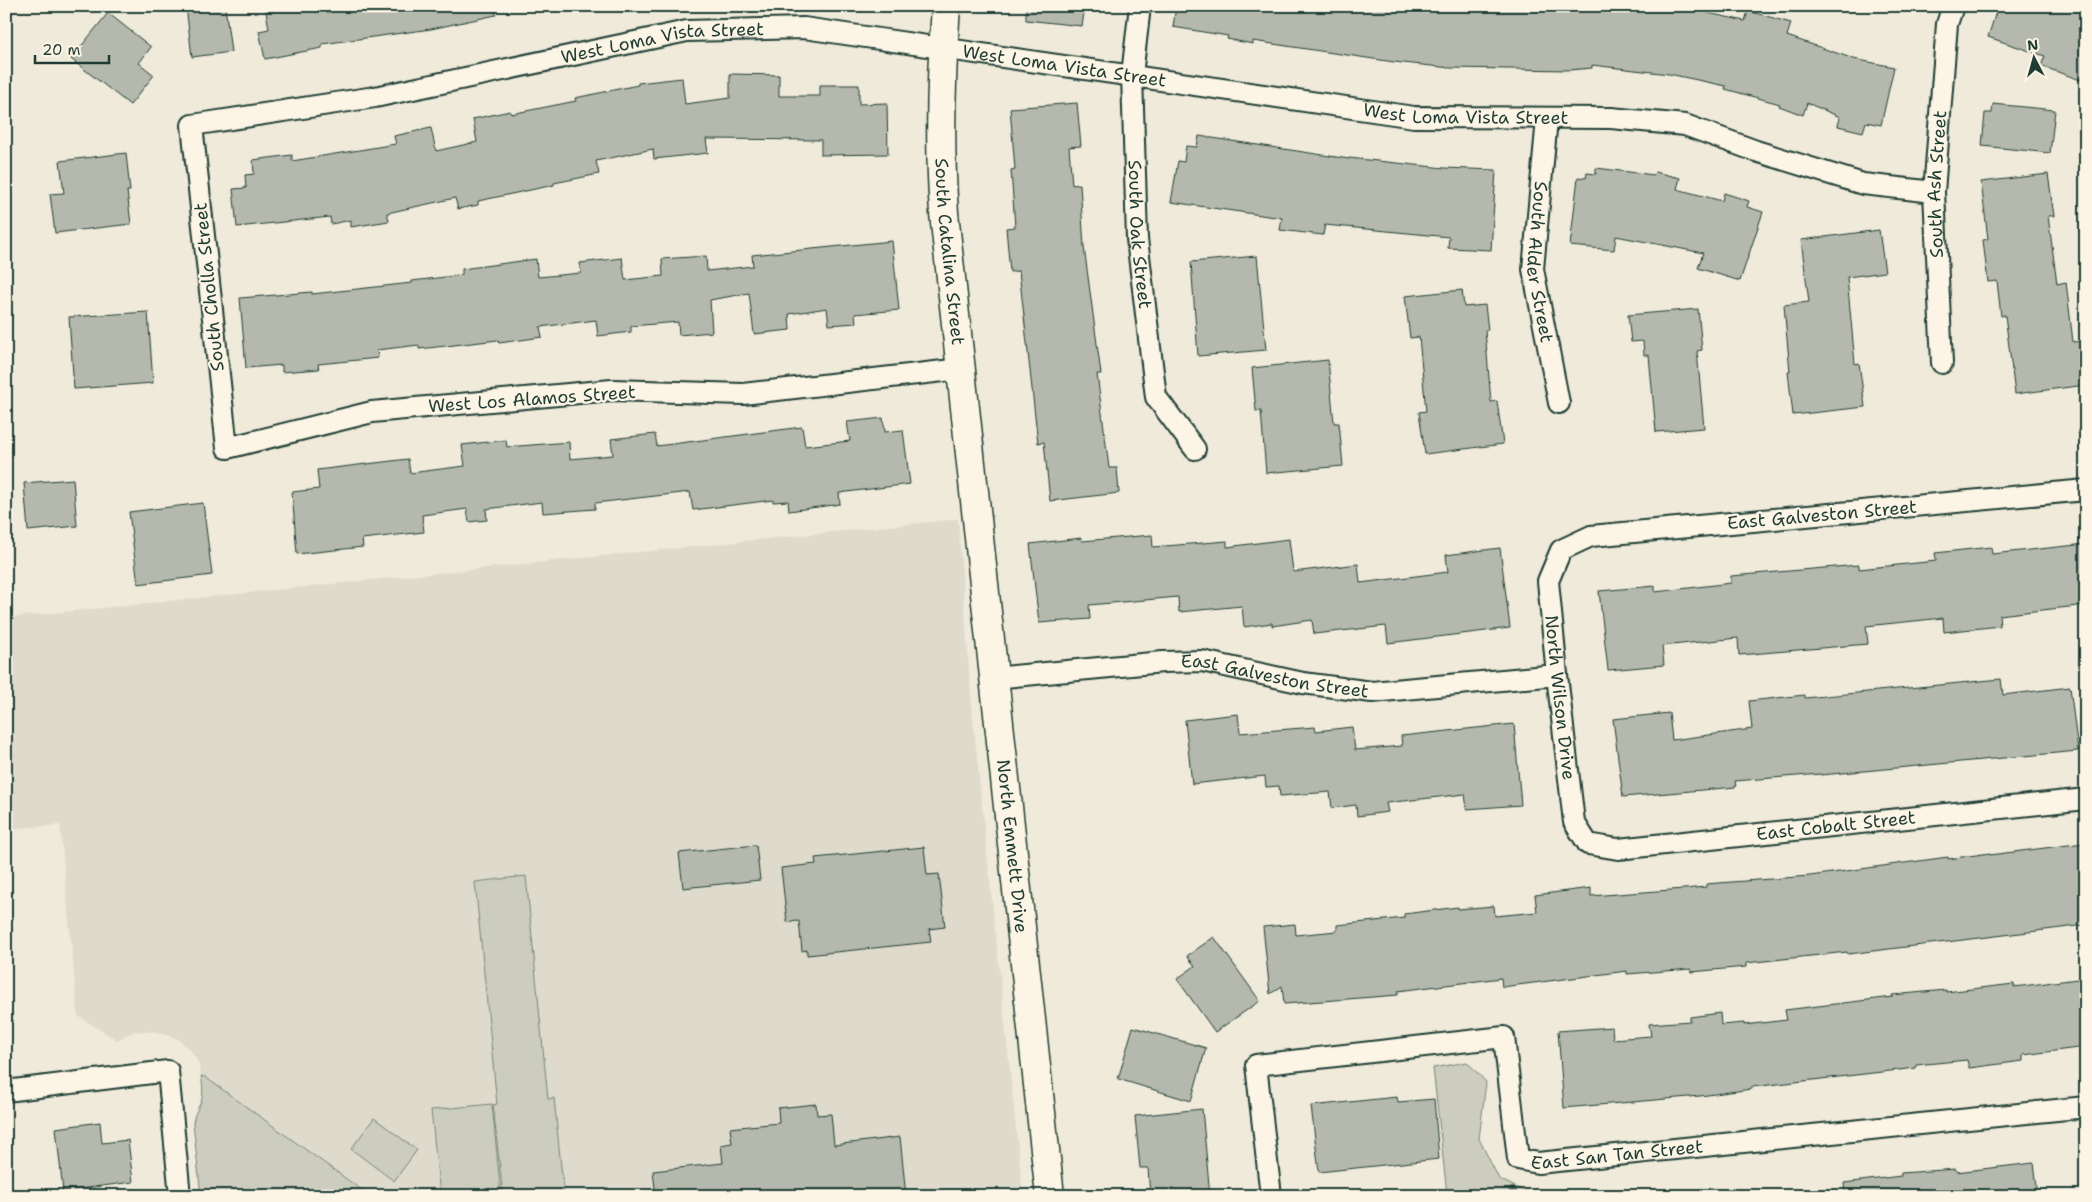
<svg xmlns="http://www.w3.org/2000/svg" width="2092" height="1202" font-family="'Shantell Sans',sans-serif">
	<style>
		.built { fill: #dedbcc }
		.green { fill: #cccdbf; stroke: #76857a }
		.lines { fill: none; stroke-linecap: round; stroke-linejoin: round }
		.stream { stroke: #6c7d71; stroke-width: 8 }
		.building { fill: #b5b9ad; stroke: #1f3d34 }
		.street-casing { stroke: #1f3d34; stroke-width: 24 }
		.secondary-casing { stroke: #1f3d34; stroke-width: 31 }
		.street { stroke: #fcf5e5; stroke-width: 20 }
		.secondary { stroke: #fcf5e5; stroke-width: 28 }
		.labels { text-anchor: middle; stroke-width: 4.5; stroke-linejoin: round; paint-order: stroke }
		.street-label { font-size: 18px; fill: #1f3d34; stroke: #fcf5e5 }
	</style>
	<rect width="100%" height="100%" fill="#efeada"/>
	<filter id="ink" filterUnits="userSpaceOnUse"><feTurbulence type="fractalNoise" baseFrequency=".02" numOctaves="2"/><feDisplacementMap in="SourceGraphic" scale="10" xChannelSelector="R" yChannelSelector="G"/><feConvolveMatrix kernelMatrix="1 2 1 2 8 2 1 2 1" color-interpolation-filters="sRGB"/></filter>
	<g filter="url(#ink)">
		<path class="built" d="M 958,519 L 972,710 L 1023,1196 L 370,1196 L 205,1077 L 201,1076 L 198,1062 L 191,1051 L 178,1039 L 157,1032 L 134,1031 L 117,1040 L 78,1016 L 60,825 L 6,829 L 6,618 Z"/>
		<path class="green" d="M 526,876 L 548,1099 L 554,1098 L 564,1196 L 503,1196 L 493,1105 L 497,1104 L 475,882 Z
			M 1467,1062 L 1486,1082 L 1479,1139 L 1499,1179 L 1534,1196 L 1435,1196 L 1447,1194 L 1433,1068 Z
			M 201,1076 L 205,1077 L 370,1196 L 201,1196 L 193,1123 C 194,1115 196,1112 200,1104 C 204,1096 203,1085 201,1076 Z
			M 492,1104 L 501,1196 L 440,1196 L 431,1110 Z
			M 374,1118 L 417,1150 L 394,1181 L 351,1149 Z"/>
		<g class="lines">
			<path class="stream" d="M 1511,1196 L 1513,1191"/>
		</g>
		<path class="building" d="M 186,6 L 225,6 L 231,52 L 192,57 Z
			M 265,6 L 495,6 L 496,15 L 431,29 L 322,44 L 322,48 L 265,59 L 259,31 L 269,29 Z
			M 1026,6 L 1085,6 L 1082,26 L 1026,20 Z
			M 1176,6 L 1675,6 L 1745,21 L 1748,11 L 1791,23 L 1787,36 L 1854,59 L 1894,67 L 1881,125 L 1866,122 L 1863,132 L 1838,126 L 1840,117 L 1807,103 L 1803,115 L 1779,106 L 1780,104 L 1725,89 L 1726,86 L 1669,74 L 1592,65 L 1592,68 L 1569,70 L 1451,68 L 1394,62 L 1253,41 L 1253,44 L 1227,39 L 1228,36 L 1173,27 Z
			M 1998,6 L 2086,6 L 2086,82 L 2041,66 L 2045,56 L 1988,37 Z
			M 108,13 L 151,47 L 139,63 L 154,75 L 130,105 L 71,59 Z
			M 730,74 L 779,75 L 779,96 L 820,96 L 820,85 L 859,85 L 859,104 L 887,103 L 888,154 L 821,155 L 821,140 L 706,139 L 708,153 L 654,159 L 653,149 L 596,161 L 599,174 L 554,183 L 554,185 L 478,201 L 478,205 L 458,209 L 455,198 L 387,213 L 389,221 L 351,227 L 351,220 L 331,224 L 330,217 L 237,227 L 233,189 L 246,188 L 245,175 L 254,174 L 253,160 L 292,155 L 292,161 L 396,144 L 394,136 L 431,128 L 436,151 L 477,142 L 473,119 L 510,111 L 511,114 L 576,101 L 575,98 L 638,85 L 638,83 L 682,78 L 685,104 L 730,98 Z
			M 1077,103 L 1081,146 L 1069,147 L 1072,185 L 1080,184 L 1084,247 L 1101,374 L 1097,374 L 1109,468 L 1117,468 L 1119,493 L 1050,501 L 1044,442 L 1038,443 L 1019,271 L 1010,272 L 1006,228 L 1015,227 L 1011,170 L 1015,169 L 1010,108 Z
			M 1993,104 L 2055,110 L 2050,153 L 1982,146 L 1985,113 L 1992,113 Z
			M 1199,136 L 1349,159 L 1349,158 L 1444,168 L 1496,170 L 1491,250 L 1448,248 L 1449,237 L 1325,225 L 1323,235 L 1280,230 L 1282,218 L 1171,202 L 1178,161 L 1184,162 L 1186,146 L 1197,147 Z
			M 126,153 L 130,191 L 127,191 L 131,224 L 55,233 L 50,194 L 64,193 L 60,161 Z
			M 1596,168 L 1654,175 L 1655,172 L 1680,178 L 1677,189 L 1722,201 L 1724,193 L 1749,201 L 1747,207 L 1763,212 L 1740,281 L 1698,268 L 1703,253 L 1616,236 L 1614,250 L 1570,246 L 1578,177 L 1586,178 L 1587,173 L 1596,174 Z
			M 2048,174 L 2054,216 L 2048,216 L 2057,284 L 2066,282 L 2073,342 L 2086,341 L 2086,385 L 2015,394 L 2005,315 L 2001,316 L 1997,281 L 1988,282 L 1983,240 L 1988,239 L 1981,182 Z
			M 1879,230 L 1885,272 L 1847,277 L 1855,364 L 1859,363 L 1865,407 L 1793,415 L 1788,372 L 1790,372 L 1784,305 L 1809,302 L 1801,240 Z
			M 892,241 L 899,310 L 855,314 L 856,323 L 829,325 L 827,308 L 789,314 L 790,330 L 754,334 L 749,293 L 710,300 L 712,332 L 679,335 L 678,322 L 631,326 L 631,332 L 598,336 L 596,320 L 540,327 L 542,337 L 499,343 L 498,340 L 419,349 L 419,345 L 377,350 L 378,358 L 318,364 L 319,369 L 282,372 L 282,365 L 246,368 L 240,298 L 312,292 L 312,294 L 412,283 L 412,281 L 462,275 L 462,269 L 536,259 L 538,277 L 581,273 L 580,263 L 622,258 L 625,280 L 663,276 L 662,259 L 706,256 L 707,271 L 753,266 L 752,255 Z
			M 1257,256 L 1266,350 L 1198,356 L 1191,262 Z
			M 1462,290 L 1464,307 L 1485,305 L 1488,330 L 1485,330 L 1491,402 L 1497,401 L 1503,444 L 1425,454 L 1419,412 L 1426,411 L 1419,337 L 1410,338 L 1405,296 Z
			M 1698,309 L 1702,350 L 1697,351 L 1704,428 L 1656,432 L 1649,355 L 1644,355 L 1643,341 L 1631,342 L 1628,315 Z
			M 148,312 L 153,383 L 74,389 L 69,317 Z
			M 1328,360 L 1334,423 L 1339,423 L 1343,466 L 1266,473 L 1261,411 L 1256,411 L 1252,368 Z
			M 883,418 L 885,432 L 903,430 L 910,484 L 839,493 L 840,504 L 789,511 L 788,501 L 773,502 L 773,500 L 693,510 L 690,492 L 595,503 L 595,509 L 543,513 L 542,502 L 486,509 L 487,520 L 469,522 L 467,509 L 422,515 L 424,532 L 362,539 L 363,547 L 297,554 L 292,492 L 319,489 L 317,470 L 408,459 L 410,473 L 465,466 L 462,445 L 506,440 L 507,447 L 569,442 L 570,459 L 613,455 L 611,439 L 655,434 L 657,446 L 802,427 L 805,446 L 850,441 L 847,422 Z
			M 73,479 L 77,526 L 28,531 L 24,483 Z
			M 203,503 L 212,575 L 138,584 L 129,512 Z
			M 1152,535 L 1153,547 L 1227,541 L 1227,547 L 1289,539 L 1293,572 L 1358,564 L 1360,583 L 1448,572 L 1446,555 L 1500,548 L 1510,628 L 1388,643 L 1386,626 L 1314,634 L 1312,620 L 1272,626 L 1272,623 L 1244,627 L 1242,606 L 1179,612 L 1178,597 L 1089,605 L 1090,619 L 1039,623 L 1030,544 L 1081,538 L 1082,541 Z
			M 2086,544 L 2086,605 L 1999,615 L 2000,626 L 1944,632 L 1943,618 L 1866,626 L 1868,644 L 1739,655 L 1738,638 L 1662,646 L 1664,665 L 1608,670 L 1599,591 L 1655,586 L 1655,592 L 1731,583 L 1731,576 L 1859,565 L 1859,569 L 1936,561 L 1935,553 L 1991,547 L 1992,554 Z
			M 2001,679 L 2003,695 L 2070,687 L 2078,751 L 1821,775 L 1821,774 L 1735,781 L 1736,787 L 1623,797 L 1613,719 L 1669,713 L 1672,740 L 1752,729 L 1749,701 L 1805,695 L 1805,698 Z
			M 1238,714 L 1240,733 L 1315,727 L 1316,731 L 1352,727 L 1355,750 L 1402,746 L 1401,736 L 1514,724 L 1521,805 L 1467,809 L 1465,794 L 1386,803 L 1388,812 L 1357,816 L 1356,805 L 1332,808 L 1330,792 L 1280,796 L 1279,786 L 1266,787 L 1265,776 L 1192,784 L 1185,720 Z
			M 2084,843 L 2086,925 L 1848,954 L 1847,952 L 1746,963 L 1746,967 L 1691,972 L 1691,969 L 1627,974 L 1627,971 L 1502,987 L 1501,978 L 1398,991 L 1398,995 L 1284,1004 L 1282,986 L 1270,994 L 1263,927 L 1295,924 L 1296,935 L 1337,931 L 1337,925 L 1404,918 L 1404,914 L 1458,907 L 1458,909 L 1494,906 L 1495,916 L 1537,912 L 1535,895 L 1591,888 L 1591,896 L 1684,889 L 1706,887 L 1706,884 L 1810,876 L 1948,857 L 1948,859 L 1990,853 L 1990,855 Z
			M 756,845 L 760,880 L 683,888 L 679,853 Z
			M 924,847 L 927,875 L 939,874 L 945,927 L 929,929 L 931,942 L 807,955 L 807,950 L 802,951 L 799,921 L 787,922 L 781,868 L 816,864 L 815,858 Z
			M 1214,937 L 1260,1001 L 1215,1032 L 1177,979 L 1195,966 L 1187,956 Z
			M 2086,978 L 2086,1047 L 2023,1055 L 2023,1061 L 1969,1068 L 1967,1060 L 1916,1065 L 1916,1068 L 1752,1087 L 1752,1089 L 1700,1096 L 1564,1108 L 1558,1031 L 1612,1027 L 1613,1039 L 1651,1036 L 1649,1024 L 1690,1021 L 1690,1017 L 1720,1013 L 1721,1025 L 1744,1023 L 1744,1025 L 1787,1020 L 1785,1010 L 1893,997 L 1892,995 L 1946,990 L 1946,992 L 2014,984 L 2014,987 Z
			M 1133,1027 L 1206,1048 L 1191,1101 L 1118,1079 Z
			M 1397,1097 L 1398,1102 L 1434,1099 L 1439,1159 L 1319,1172 L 1311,1106 Z
			M 816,1104 L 817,1115 L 831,1114 L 834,1145 L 900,1137 L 906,1196 L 656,1196 L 653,1171 L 723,1163 L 721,1145 L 732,1143 L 730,1128 L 779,1123 L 778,1108 Z
			M 1202,1109 L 1210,1196 L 1150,1196 L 1148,1168 L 1140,1168 L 1135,1116 Z
			M 100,1122 L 102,1143 L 128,1140 L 133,1182 L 63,1191 L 56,1128 Z
			M 2034,1163 L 2038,1196 L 1845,1196 L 1844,1183 L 1901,1176 L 1901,1173 L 1956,1169 L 1956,1172 Z"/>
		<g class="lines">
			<g class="street-casing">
				<g id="street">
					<path id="s1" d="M 1140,6 L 1132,75 L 1137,239 L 1156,397 L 1195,449"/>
					<path id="s2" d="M 1547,119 L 1533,269 L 1559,403"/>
					<path id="s3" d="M 1942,363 L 1934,192 L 1947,24 L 1953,6"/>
					<path id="s4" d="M 961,369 L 743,394 L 612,390 L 372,412 L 227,448 L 192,125 L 375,97 L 687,31 L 804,28 L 1414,117 L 1611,118 L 1685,125 L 1756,151 L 1863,184 L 1934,192"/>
					<path id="s5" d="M 2086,490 L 1591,536 L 1561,550 L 1548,581 L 1557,675 L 1574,822 L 1588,844 L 1618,849 L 2086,799"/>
					<path id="s6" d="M 993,678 L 1163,662 L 1202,661 L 1303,683 L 1372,692 L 1557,675"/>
					<path d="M 6,1091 L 168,1071 L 180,1196"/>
					<path id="s7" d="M 1271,1196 L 1256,1065 L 1504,1037 L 1518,1159 L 1538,1163 L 2086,1107"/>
				</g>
			</g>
			<g class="secondary-casing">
				<g id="secondary">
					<path id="s8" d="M 946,6 C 941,75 939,144 944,213 L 1050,1196"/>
				</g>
			</g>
			<use href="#street" class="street"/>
			<use href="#secondary" class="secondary"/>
		</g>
	</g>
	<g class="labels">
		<g class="street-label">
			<text dy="6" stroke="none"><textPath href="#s4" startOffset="1544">West Loma Vista Street</textPath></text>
			<text dy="6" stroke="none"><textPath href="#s4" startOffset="1950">West Loma Vista Street</textPath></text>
			<text dy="6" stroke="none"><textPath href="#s4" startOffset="2355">West Loma Vista Street</textPath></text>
			<text dy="6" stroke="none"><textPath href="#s3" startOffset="179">South Ash Street</textPath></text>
			<text dy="6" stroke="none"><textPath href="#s1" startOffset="229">South Oak Street</textPath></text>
			<text dy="6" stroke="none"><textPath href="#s8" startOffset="246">South Catalina Street</textPath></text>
			<text dy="6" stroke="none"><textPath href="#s2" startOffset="144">South Alder Street</textPath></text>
			<text transform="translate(209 287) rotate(-96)" y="6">South Cholla Street</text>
			<text transform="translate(532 399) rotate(-4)" y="6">West Los Alamos Street</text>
			<text transform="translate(1822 515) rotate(-5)" y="6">East Galveston Street</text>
			<text dy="6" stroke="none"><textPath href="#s6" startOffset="284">East Galveston Street</textPath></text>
			<text dy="6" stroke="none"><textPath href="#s5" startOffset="681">North Wilson Drive</textPath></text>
			<text dy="6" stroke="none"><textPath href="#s5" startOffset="1082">East Cobalt Street</textPath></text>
			<text dy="6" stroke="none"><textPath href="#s8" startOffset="844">North Emmett Drive</textPath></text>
			<text dy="6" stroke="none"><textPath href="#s7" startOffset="604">East San Tan Street</textPath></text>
		</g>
	</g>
	<rect width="2092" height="1202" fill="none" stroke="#fcf5e5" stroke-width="25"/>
	<rect x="12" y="12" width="2067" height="1177" fill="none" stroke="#1f3d34" stroke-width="2" filter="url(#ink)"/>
	<g transform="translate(2034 58) rotate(354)" stroke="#fcf5e5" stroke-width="4" paint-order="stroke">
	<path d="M0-4L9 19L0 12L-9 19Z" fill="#1f3d34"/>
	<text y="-8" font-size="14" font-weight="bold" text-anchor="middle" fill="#1f3d34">N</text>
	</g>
	<path d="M35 55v8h74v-8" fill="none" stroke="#1f3d34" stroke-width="2.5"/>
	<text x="42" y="55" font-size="15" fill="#1f3d34" stroke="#fcf5e5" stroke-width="4" paint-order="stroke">20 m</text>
</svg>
